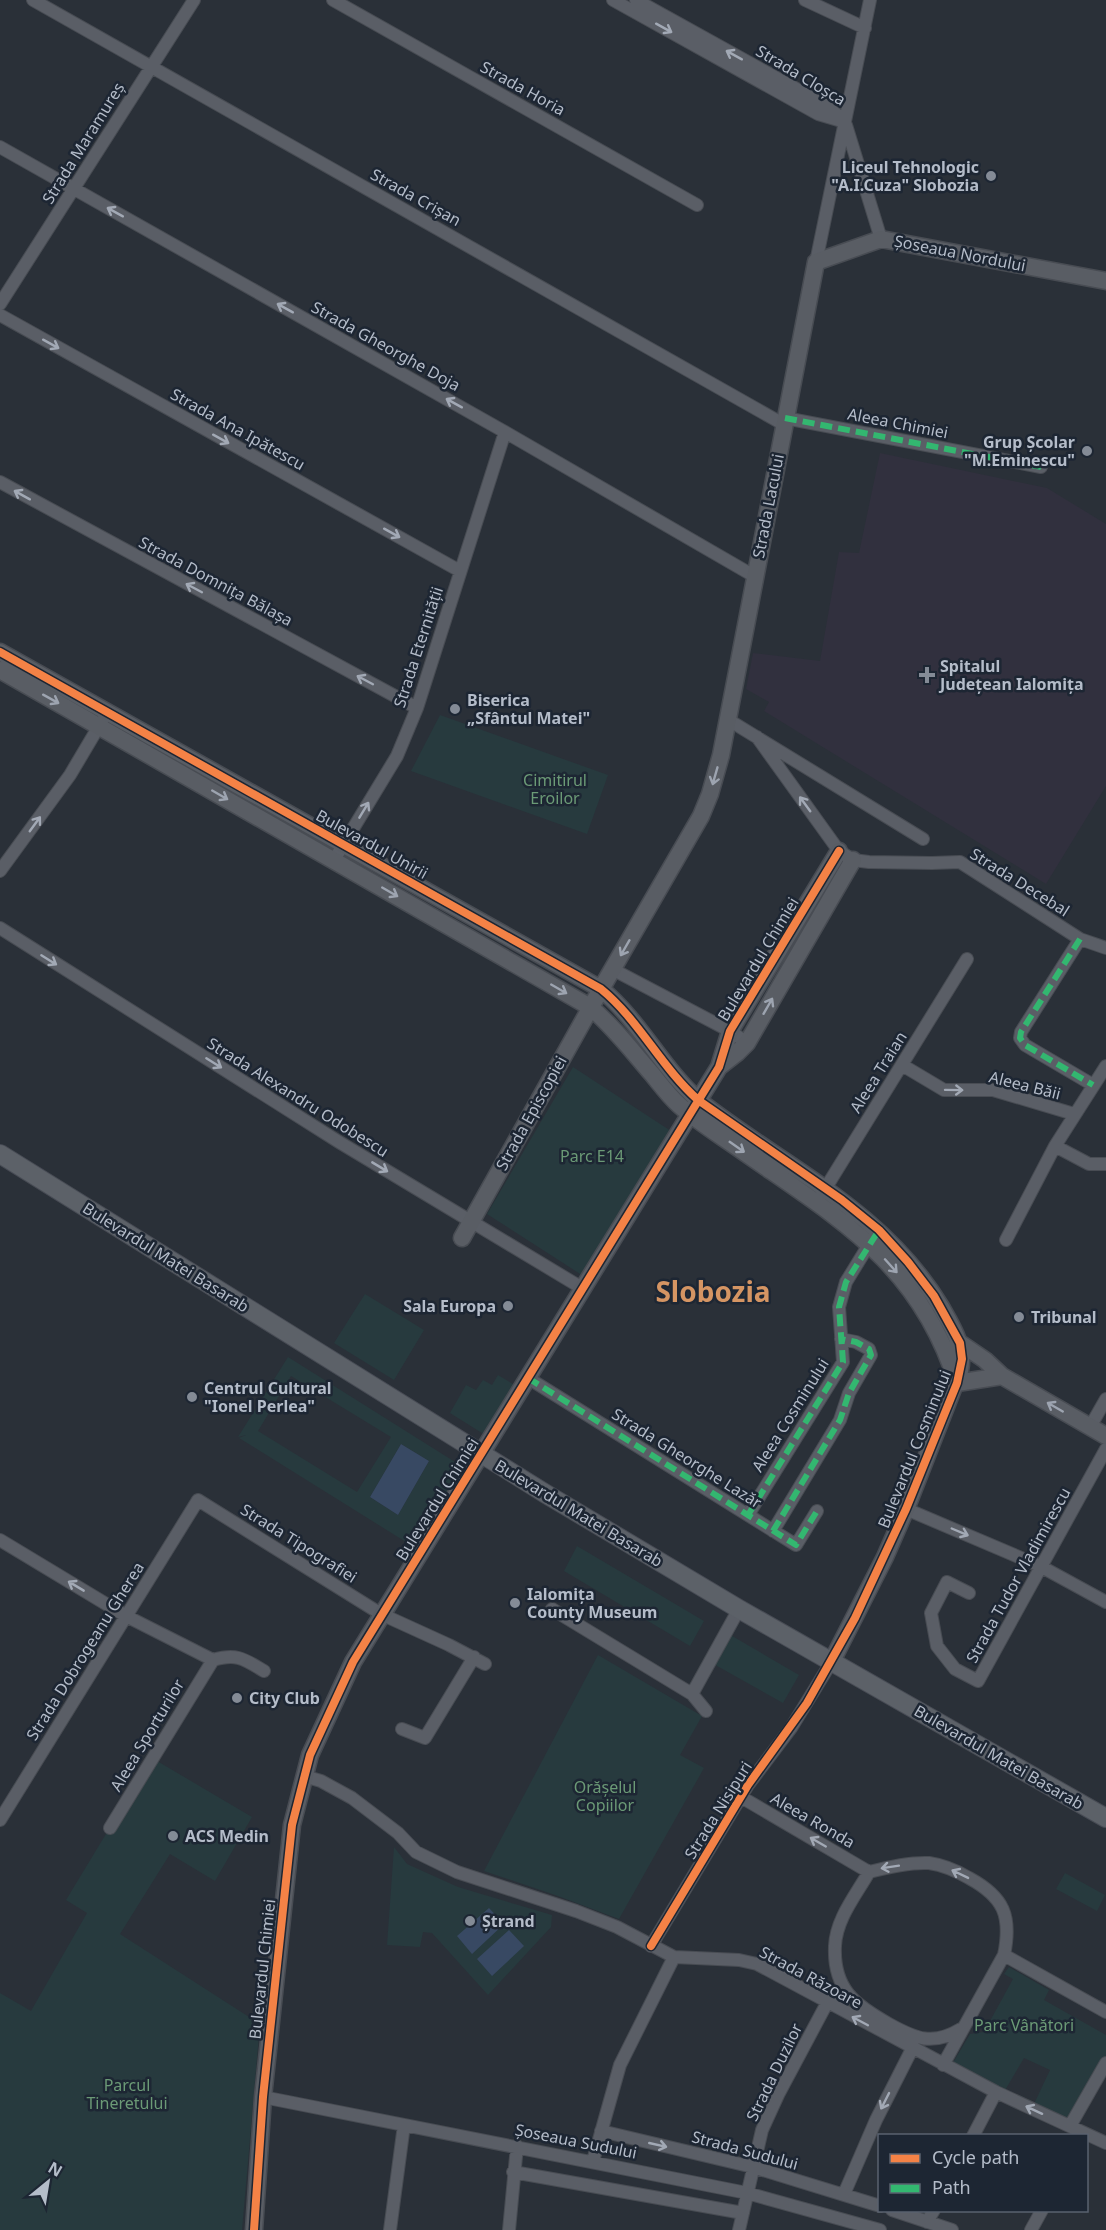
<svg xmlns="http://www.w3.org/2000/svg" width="1106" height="2230" font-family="'Noto Sans',sans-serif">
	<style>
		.medical { fill: #31303e }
		.green { fill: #273a3e; fill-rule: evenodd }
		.water { fill: #384963 }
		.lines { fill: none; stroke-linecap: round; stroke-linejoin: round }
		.street-casing { stroke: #484c53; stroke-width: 14 }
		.secondary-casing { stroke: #484c53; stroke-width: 19 }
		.primary-casing { stroke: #484c55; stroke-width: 20 }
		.street { stroke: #5a5e66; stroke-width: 12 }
		.secondary { stroke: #595d64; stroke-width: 16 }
		.primary { stroke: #5c6168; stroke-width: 18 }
		.quiet { stroke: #33b770; stroke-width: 6; stroke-dasharray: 12 6; stroke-linecap: butt }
		.cycleway-casing { stroke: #1d2633; stroke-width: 11 }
		.cycleway { stroke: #f48246; stroke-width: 8 }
		.oneway { stroke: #a2a9b5 }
		.oneway2 { stroke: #9da4b0 }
		.poi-dot { fill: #848b96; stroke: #1d2633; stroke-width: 2 }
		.labels { text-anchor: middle; stroke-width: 5; stroke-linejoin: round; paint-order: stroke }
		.street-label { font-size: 16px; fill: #b4bcc9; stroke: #1d2633 }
		.poi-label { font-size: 16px; font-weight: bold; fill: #b4bcc9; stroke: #1d2633; text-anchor: start }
		.park-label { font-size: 16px; fill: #6b9a76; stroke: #1d2633 }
		.town-label { font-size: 28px; font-weight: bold; fill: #d59563; stroke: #1d2633 }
	</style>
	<rect width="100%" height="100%" fill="#2a3038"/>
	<path class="medical" d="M 880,453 L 1047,488 L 1106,524 L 1106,786 L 1046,884 L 764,711 L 769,702 L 746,689 L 753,653 L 820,661 L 839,552 L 859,553 Z"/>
	<path class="green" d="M 440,715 L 608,775 L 587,834 L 411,771 Z
		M 573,1067 L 677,1135 L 588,1279 L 487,1214 Z
		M 365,1294 L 424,1330 L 394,1380 L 334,1343 Z
		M 288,1357 L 463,1467 L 414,1547 L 239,1438 L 246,1435 L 238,1437 ZM 291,1376 L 391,1437 L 357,1492 L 258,1431 ZM 401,1444 L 429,1461 L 398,1515 L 370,1497 Z
		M 498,1375 L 521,1389 L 490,1438 L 450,1413 L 466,1385 L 476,1390 L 483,1380 L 492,1385 Z
		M 577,1546 L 704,1621 L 690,1646 L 564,1571 Z
		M 727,1633 L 799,1675 L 783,1703 L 710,1662 Z
		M 598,1655 L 702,1716 L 680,1755 L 704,1768 L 619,1919 L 558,1896 L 484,1871 Z
		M 152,1758 L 252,1817 L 215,1881 L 170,1854 L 120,1934 L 260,2024 L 242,2230 L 0,2230 L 0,1993 L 31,2011 L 87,1913 L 66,1900 Z
		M 394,1847 L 407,1864 L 458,1887 L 552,1915 L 551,1927 L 488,1995 L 432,1933 L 423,1932 L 420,1947 L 387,1945 Z
		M 1065,1873 L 1105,1895 L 1097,1911 L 1056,1889 Z
		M 1009,1967 L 1049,1990 L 1044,2000 L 1106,2035 L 1106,2057 L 1069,2124 L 1033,2106 L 1050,2070 L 1024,2058 L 1004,2092 L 951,2066 L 970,2034 L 984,2032 L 1013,1979 L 1004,1974 Z"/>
	<path class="water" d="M 401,1444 L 429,1461 L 398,1515 L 370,1497 Z
		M 489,1908 L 504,1924 L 472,1954 L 457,1936 Z
		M 509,1930 L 524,1946 L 492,1976 L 477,1959 Z"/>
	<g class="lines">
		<g class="street-casing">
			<path id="street" d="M 33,0 L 783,424
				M 333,0 L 697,205
				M 613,0 L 818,114 L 845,122
				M 636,0 L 822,103 L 840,117
				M 805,0 L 865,28
				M 846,125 L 881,239
				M 0,147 L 505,432 L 754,576
				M 816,262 L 870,0
				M 0,304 L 194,0
				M 0,315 L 460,571
				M 785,418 L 1041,467
				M 0,482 L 417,708
				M 727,719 L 923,839
				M 757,737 L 839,851 L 853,860 L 869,862 L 932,863 L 960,862 L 1080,939 L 1106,948
				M 334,860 L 397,756 L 417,708 L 505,432
				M 0,871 L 70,775 L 102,721
				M 0,928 L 339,1142 L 582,1288
				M 1080,939 L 1021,1032 L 1020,1038 L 1025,1045 L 1093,1085
				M 612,969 L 730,1031 L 747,1043
				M 902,1065 L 944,1090 L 993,1090 L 1074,1114
				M 1055,1146 L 1089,1164 L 1106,1164
				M 822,1194 L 967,959
				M 1006,1240 L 1055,1146 L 1106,1066
				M 528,1378 L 796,1545 L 817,1511
				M 1090,1427 L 1106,1399
				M 906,1509 L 1040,1566 L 1106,1602
				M 748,1515 L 843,1362 L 839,1307 L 846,1282 L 873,1238
				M 773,1531 L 840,1420 L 849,1393 L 871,1355 L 869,1349 L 856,1342 L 841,1339
				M 0,1540 L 126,1616 L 213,1660
				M 969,1593 L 947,1582 L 931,1613 L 937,1646 L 955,1669 L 978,1681 L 1106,1449
				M 552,1609 L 692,1694 L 739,1609
				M 692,1694 L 706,1711
				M 402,1729 L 425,1738 L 474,1657
				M 304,1776 L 321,1781 L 352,1798 L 398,1833 L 416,1852 L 457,1872 L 576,1911 L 617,1927 L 674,1957 L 739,1960 L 757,1964 L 996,2092 L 1106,2143
				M 741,1797 L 869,1872
				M 0,1820 L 198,1500 L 381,1614 L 449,1645 L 485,1664
				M 110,1828 L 213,1660 C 237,1653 244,1659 264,1671
				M 651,1946 L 748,1785 L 791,1728 L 832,1661
				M 1004,1955 L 1106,2012
				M 943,2065 L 1004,1955 C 1012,1916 1004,1897 969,1878 C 957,1871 943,1865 929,1863 C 910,1862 888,1867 869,1872 C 856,1895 836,1919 835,1946 C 833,1989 855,2005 889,2024 C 916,2039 933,2046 961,2029
				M 263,2097 L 747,2193 L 880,2230
				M 1070,2126 L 1106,2063
				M 601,2131 L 753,2167 L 880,2206
				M 973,2136 L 996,2092
				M 593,2161 L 620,2065 L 674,1957
				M 513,2172 L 743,2213
				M 844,2194 L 876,2120 L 912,2049
				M 892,2210 L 952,2230
				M 927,2222 L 934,2210
				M 390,2230 L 404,2125
				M 509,2230 L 517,2146
				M 739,2230 L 762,2130 L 778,2095 L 827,2003 L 844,1989
				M 1031,2230 L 1042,2210"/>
		</g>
		<g class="secondary-casing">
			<path id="secondary" d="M 0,652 L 601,989 C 639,1020 661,1067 698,1100 C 783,1167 883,1210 941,1307 C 953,1328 965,1346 960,1371 L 906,1509 L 885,1557 L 832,1661
				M 0,670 L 590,1007 C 614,1027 632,1051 652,1074 C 661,1085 669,1096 679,1105 C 697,1121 718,1134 738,1148 C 836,1217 919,1261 957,1383
				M 719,1067 L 737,1053 L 747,1043 L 853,860
				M 462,1238 L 601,989 L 701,816 L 710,794 L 721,755 L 816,262 L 881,239 L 1106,281
				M 960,1343 L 985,1360 L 1002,1376 L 1106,1436
				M 957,1383 L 1002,1376
				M 254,2230 L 263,2097 L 292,1825 L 310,1755 L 353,1662 L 719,1067 L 730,1031 L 839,851"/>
		</g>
		<g class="primary-casing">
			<path id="primary" d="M 0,1154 L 546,1494 L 739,1609 L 1106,1818"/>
		</g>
		<use href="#street" class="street"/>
		<use href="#secondary" class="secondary"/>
		<use href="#primary" class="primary"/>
		<path class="quiet" d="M 785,418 L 1041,467
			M 1080,939 L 1021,1032 L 1020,1038 L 1025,1045 L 1093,1085
			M 528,1378 L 796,1545 L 817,1511
			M 748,1515 L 843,1362 L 839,1307 L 846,1282 L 879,1230
			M 773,1531 L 840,1420 L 849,1393 L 871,1355 L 869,1349 L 856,1342 L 841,1339"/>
		<g class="cycleway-casing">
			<path id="cycleway" d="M 0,652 L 601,989 C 639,1020 661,1067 698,1100 L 842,1200 L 879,1230 L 908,1262 L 934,1296 L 960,1343 L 962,1359 L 957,1383 L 906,1509 L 855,1618 L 807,1703 L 748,1785 L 651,1946
				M 254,2230 L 263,2097 L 292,1825 L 310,1755 L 353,1662 L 719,1067 L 730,1031 L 839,851"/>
		</g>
		<use href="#cycleway" class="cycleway"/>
	</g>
	<defs><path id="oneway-shaft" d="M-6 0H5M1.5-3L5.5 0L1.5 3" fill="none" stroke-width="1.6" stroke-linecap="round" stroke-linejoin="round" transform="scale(1.5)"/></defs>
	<g class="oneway">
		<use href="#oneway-shaft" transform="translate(664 28) rotate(29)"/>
		<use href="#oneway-shaft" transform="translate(734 55) rotate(-151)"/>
		<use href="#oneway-shaft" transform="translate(115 212) rotate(-151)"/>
		<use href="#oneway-shaft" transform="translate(285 308) rotate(-151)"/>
		<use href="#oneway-shaft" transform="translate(51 344) rotate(29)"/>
		<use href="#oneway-shaft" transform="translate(454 403) rotate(-151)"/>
		<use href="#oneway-shaft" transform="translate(221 439) rotate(29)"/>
		<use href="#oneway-shaft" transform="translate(22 495) rotate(-151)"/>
		<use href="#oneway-shaft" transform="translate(392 533) rotate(29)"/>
		<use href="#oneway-shaft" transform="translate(194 588) rotate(-152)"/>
		<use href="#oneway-shaft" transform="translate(365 680) rotate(-152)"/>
		<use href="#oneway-shaft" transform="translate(805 804) rotate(-126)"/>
		<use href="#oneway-shaft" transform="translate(364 810) rotate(-59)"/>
		<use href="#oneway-shaft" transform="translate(35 824) rotate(-54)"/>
		<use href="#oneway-shaft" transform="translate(49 960) rotate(32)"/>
		<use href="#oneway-shaft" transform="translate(214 1063) rotate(32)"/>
		<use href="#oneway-shaft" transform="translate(954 1090) rotate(1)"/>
		<use href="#oneway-shaft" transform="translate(380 1167) rotate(31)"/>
		<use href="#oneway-shaft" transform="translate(960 1532) rotate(23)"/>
		<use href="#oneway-shaft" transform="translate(76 1586) rotate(-149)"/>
		<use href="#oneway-shaft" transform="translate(818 1842) rotate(-150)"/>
		<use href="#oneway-shaft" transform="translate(890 1867) rotate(171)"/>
		<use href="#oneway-shaft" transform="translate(960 1874) rotate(-154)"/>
		<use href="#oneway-shaft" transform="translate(860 2021) rotate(-152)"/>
		<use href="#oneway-shaft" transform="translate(885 2101) rotate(117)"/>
		<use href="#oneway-shaft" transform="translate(1034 2110) rotate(-155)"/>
		<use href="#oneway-shaft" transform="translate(658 2145) rotate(13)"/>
	</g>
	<g class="oneway2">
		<use href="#oneway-shaft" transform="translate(51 699) rotate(29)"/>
		<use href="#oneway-shaft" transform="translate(715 776) rotate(106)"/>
		<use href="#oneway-shaft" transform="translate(220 795) rotate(30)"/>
		<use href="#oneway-shaft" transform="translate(390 892) rotate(30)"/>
		<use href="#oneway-shaft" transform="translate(625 948) rotate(120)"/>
		<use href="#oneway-shaft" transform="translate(559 989) rotate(30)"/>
		<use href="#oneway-shaft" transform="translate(768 1006) rotate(-60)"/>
		<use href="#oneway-shaft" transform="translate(737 1147) rotate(35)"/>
		<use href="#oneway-shaft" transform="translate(891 1266) rotate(48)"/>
		<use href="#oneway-shaft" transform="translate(1055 1407) rotate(-150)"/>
	</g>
	<g class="poi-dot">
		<circle cx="991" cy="176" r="6"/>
		<circle cx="1087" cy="451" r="6"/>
		<path d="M924 666h6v6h6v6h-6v6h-6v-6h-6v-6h6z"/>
		<circle cx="455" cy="709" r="6"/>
		<circle cx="508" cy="1306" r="6"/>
		<circle cx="1019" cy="1317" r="6"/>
		<circle cx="192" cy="1397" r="6"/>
		<circle cx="515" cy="1603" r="6"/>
		<circle cx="237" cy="1698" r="6"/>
		<circle cx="173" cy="1836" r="6"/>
		<circle cx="470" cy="1921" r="6"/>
	</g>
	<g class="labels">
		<g class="street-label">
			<text transform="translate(801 75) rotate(31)" y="6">Strada Cloșca</text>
			<text transform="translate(523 88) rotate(29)" y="6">Strada Horia</text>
			<text transform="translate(83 143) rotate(-58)" y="6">Strada Maramureș</text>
			<text transform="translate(416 197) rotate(29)" y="6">Strada Crișan</text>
			<text transform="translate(960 253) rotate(11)" y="6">Șoseaua Nordului</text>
			<text transform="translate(386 346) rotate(29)" y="6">Strada Gheorghe Doja</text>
			<text transform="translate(898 423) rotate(11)" y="6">Aleea Chimiei</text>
			<text transform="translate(238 429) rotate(29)" y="6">Strada Ana Ipătescu</text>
			<text transform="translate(768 506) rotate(-79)" y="6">Strada Lacului</text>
			<text transform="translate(216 581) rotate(28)" y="6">Strada Domnița Bălașa</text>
			<text transform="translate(418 647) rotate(-72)" y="6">Strada Eternității</text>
			<text transform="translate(372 844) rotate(29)" y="6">Bulevardul Unirii</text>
			<text transform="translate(1020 882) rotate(32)" y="6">Strada Decebal</text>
			<text transform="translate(758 959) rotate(-59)" y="6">Bulevardul Chimiei</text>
			<text transform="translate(878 1072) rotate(-58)" y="6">Aleea Traian</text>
			<text transform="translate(1025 1085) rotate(14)" y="6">Aleea Băii</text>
			<text transform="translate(298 1097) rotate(32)" y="6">Strada Alexandru Odobescu</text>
			<text transform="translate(531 1113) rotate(-61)" y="6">Strada Episcopiei</text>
			<text transform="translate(166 1257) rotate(32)" y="6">Bulevardul Matei Basarab</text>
			<text transform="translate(790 1415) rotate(-58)" y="6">Aleea Cosminului</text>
			<text transform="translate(914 1449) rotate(-68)" y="6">Bulevardul Cosminului</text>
			<text transform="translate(687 1458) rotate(32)" y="6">Strada Gheorghe Lazăr</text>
			<text transform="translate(437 1499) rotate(-58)" y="6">Bulevardul Chimiei</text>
			<text transform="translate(579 1513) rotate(31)" y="6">Bulevardul Matei Basarab</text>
			<text transform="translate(299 1543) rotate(32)" y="6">Strada Tipografiei</text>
			<text transform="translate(1018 1575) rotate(-61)" y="6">Strada Tudor Vladimirescu</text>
			<text transform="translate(85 1651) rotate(-58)" y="6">Strada Dobrogeanu Gherea</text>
			<text transform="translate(147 1735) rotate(-59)" y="6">Aleea Sporturilor</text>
			<text transform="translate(999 1757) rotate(30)" y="6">Bulevardul Matei Basarab</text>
			<text transform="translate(718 1810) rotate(-58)" y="6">Strada Nisipuri</text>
			<text transform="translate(813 1820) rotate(30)" y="6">Aleea Ronda</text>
			<text transform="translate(262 1969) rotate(-84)" y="6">Bulevardul Chimiei</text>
			<text transform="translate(811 1977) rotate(28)" y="6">Strada Răzoare</text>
			<text transform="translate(774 2072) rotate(-64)" y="6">Strada Duzilor</text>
			<text transform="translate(576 2141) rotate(11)" y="6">Șoseaua Sudului</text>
			<text transform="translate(745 2150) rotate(15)" y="6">Strada Sudului</text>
		</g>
		<g class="poi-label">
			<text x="979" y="173" text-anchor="end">Liceul Tehnologic<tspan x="979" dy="18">"A.I.Cuza" Slobozia</tspan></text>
			<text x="1075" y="448" text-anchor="end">Grup Școlar<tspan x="1075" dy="18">"M.Eminescu"</tspan></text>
			<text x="940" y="672">Spitalul<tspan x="940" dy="18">Județean Ialomița</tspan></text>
			<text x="467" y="706">Biserica<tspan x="467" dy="18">„Sfântul Matei"</tspan></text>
			<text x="496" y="1312" text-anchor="end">Sala Europa</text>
			<text x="1031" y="1323">Tribunal</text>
			<text x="204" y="1394">Centrul Cultural<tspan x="204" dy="18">"Ionel Perlea"</tspan></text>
			<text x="527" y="1600">Ialomița<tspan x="527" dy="18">County Museum</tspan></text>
			<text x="249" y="1704">City Club</text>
			<text x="185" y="1842">ACS Medin</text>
			<text x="482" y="1927">Ștrand</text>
		</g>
		<g class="park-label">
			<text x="555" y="786">Cimitirul<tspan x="555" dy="18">Eroilor</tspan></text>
			<text x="592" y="1162">Parc E14</text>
			<text x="605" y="1793">Orășelul<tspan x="605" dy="18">Copiilor</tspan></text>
			<text x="1024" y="2031">Parc Vânători</text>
			<text x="127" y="2091">Parcul<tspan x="127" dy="18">Tineretului</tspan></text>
		</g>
		<g class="town-label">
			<text x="713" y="1302">Slobozia</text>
		</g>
	</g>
	<rect x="878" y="2134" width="210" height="78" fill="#1d2633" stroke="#59626f" stroke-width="1.5"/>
	<rect x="890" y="2154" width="30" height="9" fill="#f48246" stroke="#59626f" stroke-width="1.5"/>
	<text x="932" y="2164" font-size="18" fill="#b4bcc9">Cycle path</text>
	<rect x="890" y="2184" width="30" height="9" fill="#33b770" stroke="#59626f" stroke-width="1.5"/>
	<text x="932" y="2194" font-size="18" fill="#b4bcc9">Path</text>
	<g transform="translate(48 2182) rotate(30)" stroke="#1d2633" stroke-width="4.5" paint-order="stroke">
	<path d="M0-4.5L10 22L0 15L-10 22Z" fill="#b4bcc9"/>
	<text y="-9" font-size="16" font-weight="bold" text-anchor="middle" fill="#b4bcc9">N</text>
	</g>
</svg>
